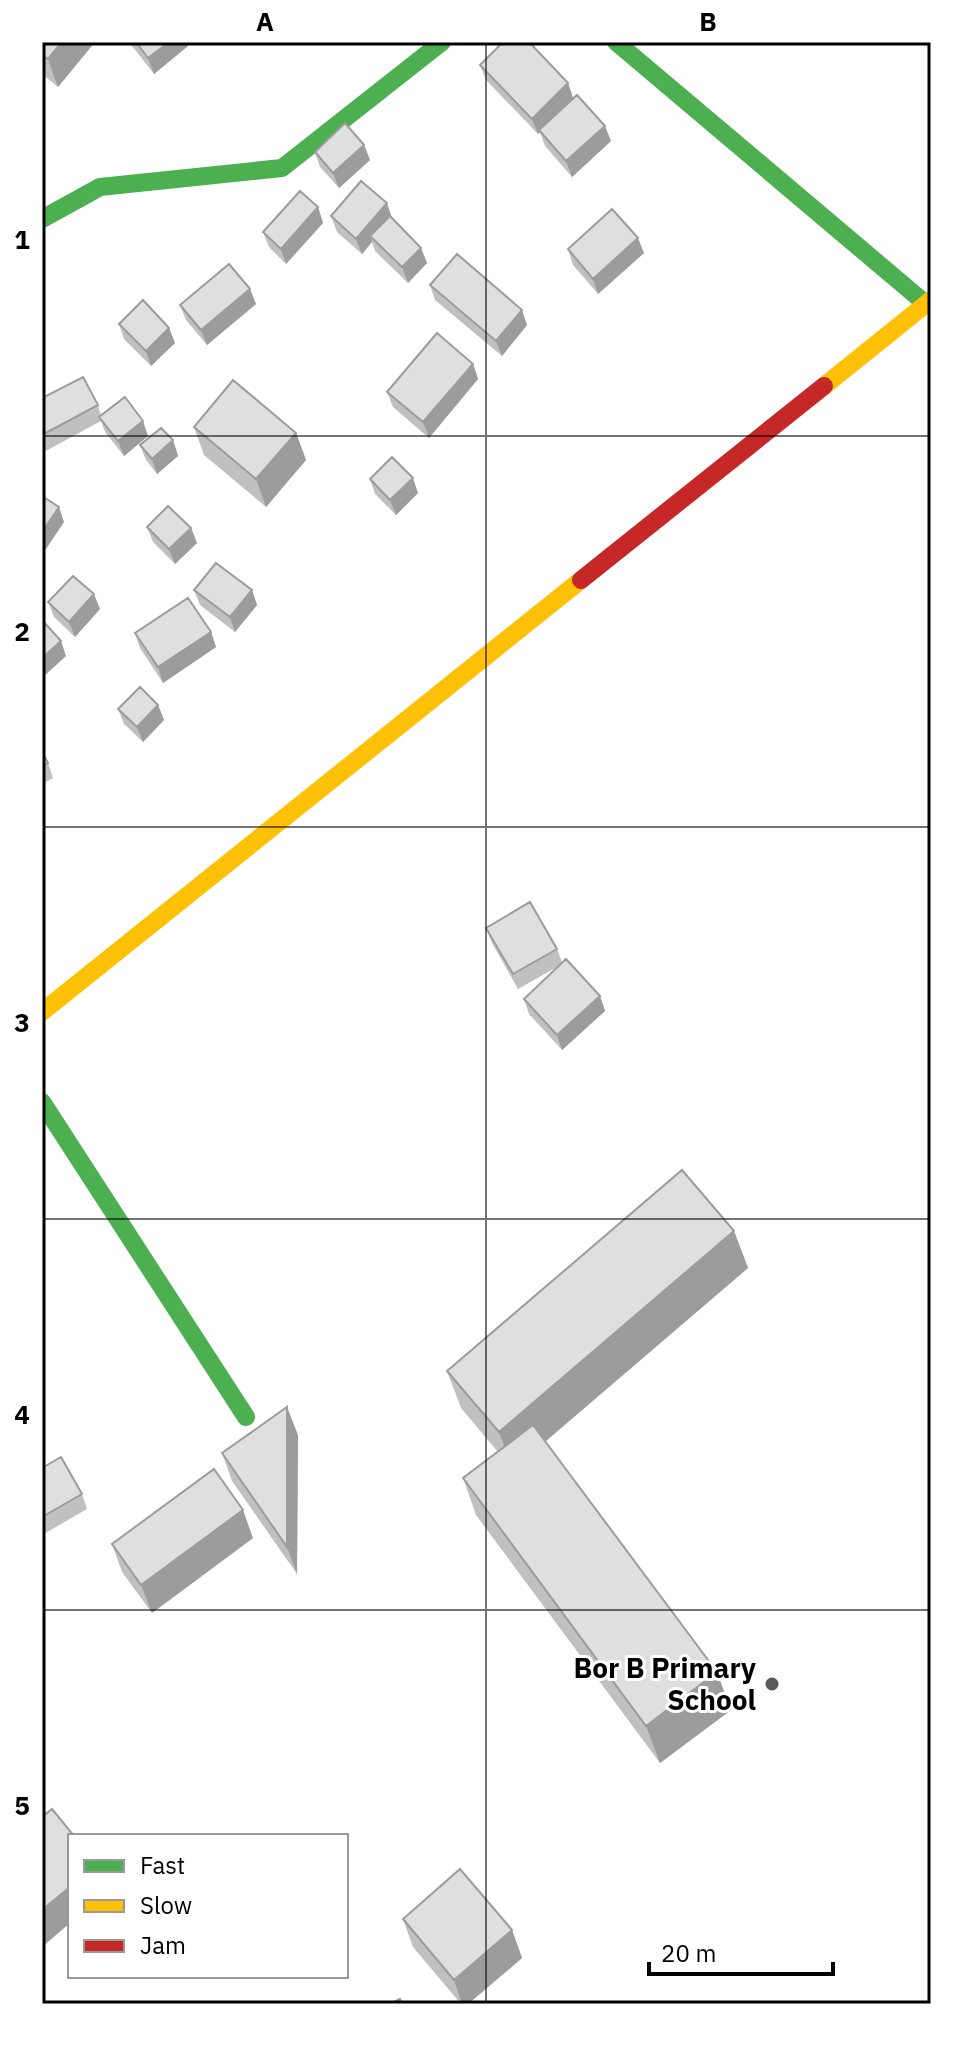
<svg xmlns="http://www.w3.org/2000/svg" width="973" height="2046" font-family="'IBM Plex Sans',sans-serif">
	<style>
		.lines { fill: none; stroke-linecap: round; stroke-linejoin: round }
		.fast { stroke: #4caf50; stroke-width: 18 }
		.slow { stroke: #ffc107; stroke-width: 18 }
		.jam { stroke: #c62828; stroke-width: 18 }
		.wall { fill: #c0c0c0 }
		.shaded-wall { fill: #9c9c9c }
		.building { fill: #dfdfdf; stroke: #9c9c9c; stroke-width: 2 }
		.grid { fill: none; stroke: #000; stroke-width: 2; stroke-opacity: 0.55 }
		.poi-dot { fill: #595959; stroke: #fff; stroke-width: 3 }
		.labels { text-anchor: middle; stroke-width: 6; stroke-linejoin: round; paint-order: stroke }
		.poi-label { font-size: 28px; font-weight: bold; fill: #000; stroke: #fff; text-anchor: end }
		.neatline { fill: none; stroke: #000; stroke-width: 3 }
		.grid-label { font-size: 26px; text-anchor: middle; font-weight: bold; fill: #000 }
	</style>
	<rect width="100%" height="100%" fill="#fff"/>
	<g class="lines">
		<path class="fast" d="M 616,42 L 926,304
			M 42,219 L 100,187 L 282,168 L 442,42
			M 42,1102 L 246,1417"/>
		<path class="slow" d="M 824,386 L 931,300
			M 42,1012 L 581,580"/>
		<path class="jam" d="M 581,580 L 824,386"/>
	</g>
	<path class="wall" d="M 42,42 L 95,42 L 58,87 L 42,74 Z
		M 129,42 L 187,42 L 188,46 L 154,74 Z
		M 480,65 L 568,83 L 573,98 L 611,141 L 572,177 L 545,146 L 540,132 L 538,134 L 486,80 Z
		M 364,145 L 370,160 L 339,188 L 320,167 L 315,152 Z
		M 318,207 L 323,223 L 286,264 L 269,247 L 263,232 Z
		M 331,216 L 392,217 L 421,248 L 427,263 L 408,283 L 375,251 L 372,242 L 362,254 L 337,232 Z
		M 568,249 L 644,253 L 598,294 L 573,265 Z
		M 430,285 L 527,325 L 502,356 L 435,300 Z
		M 256,304 L 207,345 L 186,320 L 180,305 Z
		M 119,324 L 169,328 L 175,343 L 151,366 L 124,339 Z
		M 473,364 L 478,379 L 429,438 L 393,407 L 387,392 Z
		M 42,398 L 98,405 L 101,416 L 148,436 L 124,456 L 105,432 L 101,421 L 42,453 Z
		M 194,427 L 296,433 L 306,460 L 266,507 L 204,455 Z
		M 173,440 L 178,456 L 157,474 L 146,460 L 140,445 Z
		M 370,479 L 418,493 L 396,515 L 375,494 Z
		M 147,527 L 191,528 L 197,543 L 175,564 L 153,542 Z
		M 194,590 L 252,590 L 257,605 L 235,632 L 200,605 Z
		M 48,602 L 100,609 L 75,637 L 54,617 Z
		M 211,632 L 216,647 L 163,683 L 140,648 L 135,633 Z
		M 158,705 L 164,720 L 143,742 L 124,724 L 118,709 Z
		M 42,752 L 48,763 L 53,778 L 42,784 Z
		M 486,928 L 557,949 L 562,962 L 600,996 L 605,1011 L 562,1050 L 529,1014 L 524,999 L 557,967 L 518,989 L 492,943 Z
		M 734,1231 L 748,1268 L 545,1442 L 731,1710 L 660,1763 L 476,1515 L 463,1478 L 498,1452 L 461,1408 L 447,1371 Z
		M 298,1435 L 297,1574 L 232,1481 L 222,1453 Z
		M 42,1468 L 82,1494 L 87,1509 L 42,1535 Z
		M 253,1538 L 152,1613 L 122,1572 L 112,1544 Z
		M 403,1919 L 512,1930 L 522,1958 L 468,2004 L 461,2004 L 413,1947 Z"/>
	<path class="shaded-wall" d="M 62,42 L 95,42 L 58,87 L 48,59 Z
		M 169,42 L 187,42 L 188,46 L 154,74 L 148,58 Z
		M 568,83 L 573,98 L 538,134 L 532,119 Z
		M 605,126 L 611,141 L 572,177 L 566,161 Z
		M 364,145 L 370,160 L 339,188 L 333,173 Z
		M 387,203 L 392,218 L 370,236 L 372,242 L 362,254 L 356,239 Z
		M 318,207 L 323,223 L 286,264 L 281,249 Z
		M 638,238 L 644,253 L 598,294 L 593,279 Z
		M 421,248 L 427,263 L 408,283 L 402,267 Z
		M 250,289 L 256,304 L 207,345 L 201,330 Z
		M 522,310 L 527,325 L 502,356 L 496,341 Z
		M 169,328 L 175,343 L 151,366 L 146,351 Z
		M 473,364 L 478,379 L 429,438 L 423,422 Z
		M 143,421 L 148,436 L 124,456 L 118,441 Z
		M 296,433 L 306,460 L 266,507 L 256,479 Z
		M 173,440 L 178,456 L 157,474 L 152,459 Z
		M 413,478 L 418,493 L 396,515 L 390,500 Z
		M 59,507 L 64,522 L 42,555 L 42,532 Z
		M 191,528 L 197,543 L 175,564 L 169,549 Z
		M 252,590 L 257,605 L 235,632 L 230,617 Z
		M 94,594 L 100,609 L 75,637 L 69,622 Z
		M 211,632 L 216,647 L 163,683 L 158,667 Z
		M 61,641 L 66,656 L 42,678 L 42,658 Z
		M 158,705 L 164,720 L 143,742 L 137,727 Z
		M 600,996 L 605,1011 L 562,1050 L 557,1035 Z
		M 734,1231 L 748,1268 L 513,1469 L 499,1432 Z
		M 287,1407 L 298,1435 L 297,1574 L 287,1547 Z
		M 243,1510 L 253,1538 L 152,1613 L 141,1585 Z
		M 717,1672 L 731,1710 L 660,1763 L 646,1726 Z
		M 70,1887 L 70,1923 L 42,1947 L 42,1910 Z
		M 512,1930 L 522,1958 L 468,2004 L 462,2004 L 454,1980 Z"/>
	<path class="building" d="M 42,42 L 62,42 L 48,59 L 42,55 Z
		M 136,42 L 169,42 L 148,58 Z
		M 503,42 L 529,42 L 568,83 L 532,119 L 480,65 Z
		M 577,95 L 605,126 L 566,161 L 539,130 Z
		M 345,123 L 364,145 L 333,173 L 315,152 Z
		M 361,181 L 387,203 L 356,239 L 331,216 Z
		M 300,191 L 318,207 L 281,249 L 263,232 Z
		M 612,209 L 638,238 L 593,279 L 568,249 Z
		M 390,216 L 421,248 L 402,267 L 370,236 Z
		M 457,254 L 522,310 L 496,341 L 430,285 Z
		M 229,264 L 250,289 L 201,330 L 180,305 Z
		M 143,300 L 169,328 L 146,351 L 119,324 Z
		M 437,333 L 473,364 L 423,422 L 387,392 Z
		M 83,377 L 98,405 L 42,435 L 42,398 Z
		M 233,380 L 296,433 L 256,479 L 194,427 Z
		M 125,397 L 143,421 L 118,441 L 99,417 Z
		M 161,428 L 173,440 L 152,459 L 140,445 Z
		M 392,457 L 413,478 L 390,500 L 370,479 Z
		M 42,496 L 59,507 L 42,532 Z
		M 168,506 L 191,528 L 169,549 L 147,527 Z
		M 216,563 L 252,590 L 230,617 L 194,590 Z
		M 73,576 L 94,594 L 69,622 L 48,602 Z
		M 188,598 L 211,632 L 158,667 L 135,633 Z
		M 42,620 L 61,641 L 42,658 Z
		M 140,687 L 158,705 L 137,727 L 118,709 Z
		M 42,752 L 48,763 L 42,766 Z
		M 530,902 L 557,949 L 513,974 L 486,928 Z
		M 566,959 L 600,996 L 557,1035 L 524,999 Z
		M 682,1170 L 734,1231 L 499,1432 L 447,1371 Z
		M 287,1407 L 287,1547 L 222,1453 Z
		M 533,1425 L 717,1672 L 646,1726 L 463,1478 Z
		M 61,1457 L 82,1494 L 42,1517 L 42,1468 Z
		M 214,1469 L 243,1510 L 141,1585 L 112,1544 Z
		M 52,1809 L 74,1836 L 70,1836 L 70,1887 L 42,1910 L 42,1817 Z
		M 460,1869 L 512,1930 L 454,1980 L 403,1919 Z
		M 400,1999 L 402,2004 L 390,2004 Z"/>
	<path class="grid" d="M 486,42 L 486,2004M 42,436 L 931,436M 42,827 L 931,827M 42,1219 L 931,1219M 42,1610 L 931,1610"/>
	<circle class="poi-dot" cx="772" cy="1684" r="8"/>
	<g class="labels">
		<g class="poi-label">
			<text x="756" y="1678">Bor B Primary<tspan x="756" dy="32">School</tspan></text>
		</g>
	</g>
	<rect width="973" height="2046" fill="none" stroke="#ffffff" stroke-width="88"/>
	<rect x="68" y="1834" width="280" height="144" fill="#ffffff" stroke="#999999" stroke-width="2"/>
	<rect x="84" y="1860" width="40" height="12" fill="#4caf50" stroke="#999999" stroke-width="2"/>
	<text x="140" y="1874" font-size="24" fill="#000000">Fast</text>
	<rect x="84" y="1900" width="40" height="12" fill="#ffc107" stroke="#999999" stroke-width="2"/>
	<text x="140" y="1914" font-size="24" fill="#000000">Slow</text>
	<rect x="84" y="1940" width="40" height="12" fill="#c62828" stroke="#999999" stroke-width="2"/>
	<text x="140" y="1954" font-size="24" fill="#000000">Jam</text>
	<path d="M649 1962v12h184v-12" fill="none" stroke="#000000" stroke-width="4"/>
	<text x="661" y="1962" font-size="24" fill="#000000" stroke="#ffffff" stroke-width="6" paint-order="stroke">20 m</text>
	<rect x="44" y="44" width="885" height="1958" class="neatline"/>
	<g class="grid-label">
		<text x="265" y="31">A</text>
		<text x="708" y="31">B</text>
		<text x="22" y="249">1</text>
		<text x="22" y="641">2</text>
		<text x="22" y="1032">3</text>
		<text x="22" y="1424">4</text>
		<text x="22" y="1815">5</text>
	</g>
</svg>
